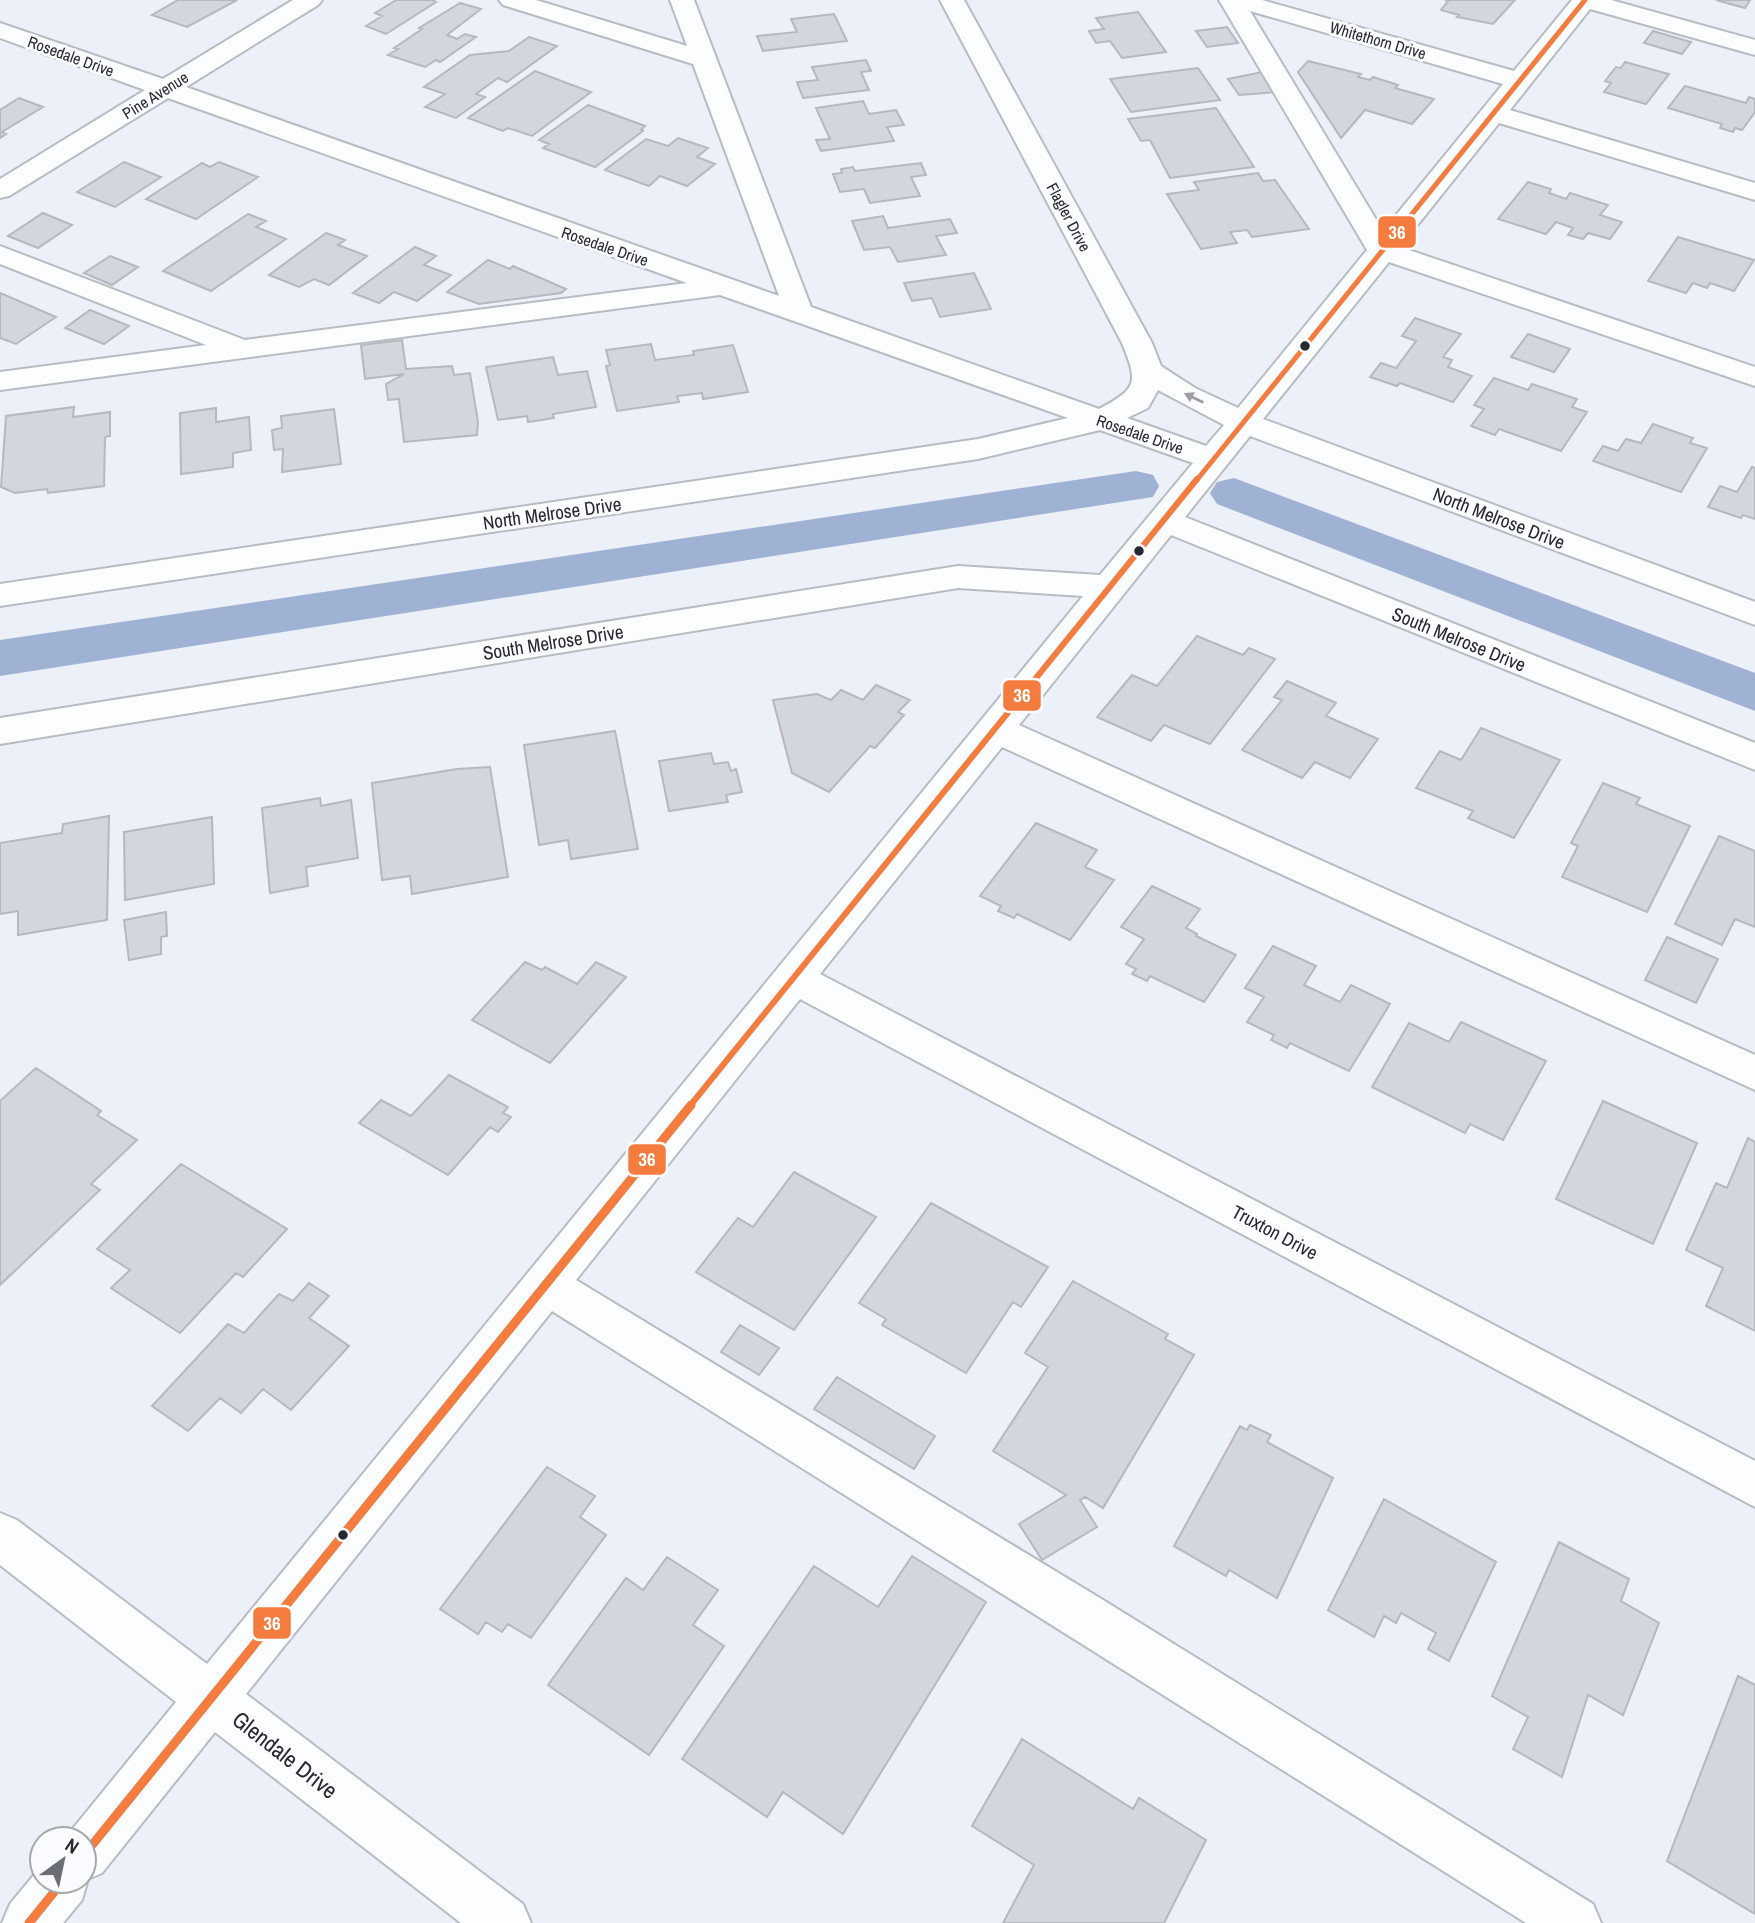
<svg xmlns="http://www.w3.org/2000/svg" width="1755" height="1923" font-family="'Archivo Narrow',sans-serif">
	<style>
		.lines { fill: none; stroke-linecap: round; stroke-linejoin: round }
		.canal { fill: #a0b2d4; fill-rule: evenodd }
		.building { fill: #d3d7dd; stroke: #b5b8bf; stroke-width: 2 }
		.minor-casing { stroke: #b8bcc2; stroke-width: 4 }
		.minor { fill: #fcfdfe; fill-rule: evenodd }
		.bus-1-far2-casing { stroke: #fafcff; stroke-width: 9 }
		.bus-1-far1-casing { stroke: #fafcff; stroke-width: 11 }
		.bus-1-casing { stroke: #fafcff; stroke-width: 14 }
		.bus-1-far2 { stroke: #f47c3f; stroke-width: 5 }
		.bus-1-far1 { stroke: #f47c3f; stroke-width: 6 }
		.bus-1 { stroke: #f47c3f; stroke-width: 9 }
		.oneway { fill: #9c9ea1 }
		.bus-dot { fill: #262a2f; stroke: #fafcff; stroke-width: 2.5 }
		.labels { text-anchor: middle; stroke-width: 6; stroke-linejoin: round; paint-order: stroke }
		.far-street-label { font-size: 16px; fill: #262a2f; stroke: #fafcff }
		.street-label { font-size: 19px; fill: #262a2f; stroke: #fafcff }
		.near-street-label { font-size: 23px; fill: #262a2f; stroke: #fafcff }
		.line-badge { stroke: #fafcff; stroke-width: 2.5 }
		.badge-label { font-size: 19px; text-anchor: middle; font-weight: bold; fill: #fff }
	</style>
	<rect width="100%" height="100%" fill="#ecf0f8"/>
	<g class="lines">
		<path class="canal" d="M 1136,471 L 1153,475 L 1159,486 L 1153,497 L 0,676 L 0,640 Z
			M 1234,478 L 1755,673 L 1755,711 L 1217,504 L 1210,493 L 1217,482 Z"/>
	</g>
	<path class="building" d="M 178,0 L 237,0 L 187,27 L 152,15 Z
		M 396,0 L 432,0 L 436,2 L 386,34 L 366,26 L 382,16 L 375,13 Z
		M 1445,0 L 1515,0 L 1493,24 L 1457,17 L 1459,15 L 1441,10 L 1448,1 Z
		M 1716,0 L 1750,0 L 1745,8 Z
		M 460,3 L 481,9 L 447,35 L 457,39 L 465,34 L 476,37 L 440,62 L 436,60 L 425,67 L 388,55 L 398,49 L 394,48 L 422,29 L 419,28 Z
		M 1138,12 L 1166,52 L 1122,58 L 1110,41 L 1096,43 L 1089,31 L 1104,29 L 1096,18 Z
		M 834,14 L 847,41 L 763,51 L 757,36 L 797,32 L 791,19 Z
		M 1227,27 L 1238,43 L 1207,47 L 1196,31 Z
		M 1653,31 L 1691,42 L 1682,54 L 1644,43 Z
		M 529,37 L 557,46 L 507,82 L 498,78 L 476,94 L 485,97 L 456,118 L 425,107 L 445,94 L 424,87 L 470,55 L 509,51 Z
		M 866,60 L 871,71 L 861,72 L 869,90 L 803,98 L 797,82 L 818,80 L 812,67 Z
		M 1308,61 L 1361,74 L 1358,77 L 1370,80 L 1373,77 L 1398,85 L 1395,88 L 1434,99 L 1412,124 L 1365,110 L 1341,138 L 1298,72 Z
		M 1625,62 L 1669,74 L 1646,104 L 1604,92 L 1611,83 L 1605,81 L 1616,67 L 1621,68 Z
		M 1198,68 L 1220,100 L 1131,112 L 1110,79 Z
		M 535,71 L 591,92 L 532,136 L 508,128 L 503,131 L 468,118 Z
		M 1262,72 L 1277,92 L 1239,95 L 1228,79 Z
		M 1685,86 L 1746,103 L 1749,97 L 1755,99 L 1755,112 L 1742,130 L 1735,128 L 1733,132 L 1720,128 L 1722,124 L 1668,108 Z
		M 19,98 L 43,107 L 2,132 L 6,134 L 0,138 L 0,110 Z
		M 863,101 L 869,114 L 896,110 L 904,125 L 887,127 L 894,141 L 821,151 L 816,140 L 830,139 L 816,108 Z
		M 588,105 L 645,126 L 641,130 L 643,131 L 595,167 L 543,148 L 549,144 L 539,140 Z
		M 1216,108 L 1254,167 L 1170,178 L 1150,140 L 1141,141 L 1128,119 Z
		M 678,138 L 708,148 L 697,157 L 715,164 L 687,186 L 660,176 L 649,186 L 605,170 L 646,139 L 668,146 Z
		M 124,162 L 161,177 L 115,207 L 77,192 Z
		M 219,162 L 258,177 L 196,219 L 146,199 L 202,163 L 210,167 Z
		M 921,163 L 926,175 L 911,177 L 920,196 L 870,203 L 864,189 L 840,192 L 833,174 L 842,173 L 841,169 L 853,167 L 855,171 Z
		M 1258,173 L 1263,181 L 1275,180 L 1309,229 L 1252,237 L 1247,230 L 1230,232 L 1237,243 L 1201,249 L 1167,194 L 1199,190 L 1194,182 Z
		M 1528,182 L 1551,189 L 1549,193 L 1566,199 L 1570,193 L 1608,205 L 1600,215 L 1622,222 L 1610,239 L 1588,233 L 1583,239 L 1568,235 L 1573,228 L 1556,222 L 1546,234 L 1498,219 Z
		M 43,213 L 72,225 L 38,248 L 8,236 Z
		M 248,214 L 266,221 L 256,227 L 286,239 L 211,291 L 163,271 Z
		M 883,216 L 888,228 L 950,219 L 957,233 L 936,236 L 946,255 L 898,262 L 890,247 L 864,250 L 852,221 Z
		M 326,233 L 345,240 L 338,245 L 367,256 L 329,285 L 314,279 L 299,287 L 269,275 Z
		M 1678,237 L 1754,260 L 1734,291 L 1710,283 L 1707,288 L 1693,283 L 1686,293 L 1648,281 Z
		M 415,247 L 436,256 L 424,265 L 451,275 L 417,301 L 394,292 L 379,303 L 353,293 Z
		M 110,256 L 138,267 L 112,285 L 84,273 Z
		M 488,260 L 510,269 L 513,266 L 566,289 L 561,293 L 479,304 L 447,292 Z
		M 974,273 L 991,309 L 940,317 L 932,298 L 912,301 L 904,283 Z
		M 0,293 L 56,317 L 16,344 L 0,338 Z
		M 90,310 L 129,326 L 104,344 L 65,328 Z
		M 1415,318 L 1461,334 L 1443,357 L 1452,360 L 1448,367 L 1472,376 L 1453,402 L 1400,383 L 1397,386 L 1370,377 L 1381,363 L 1396,368 L 1416,341 L 1402,336 Z
		M 1528,334 L 1570,349 L 1554,372 L 1511,357 Z
		M 402,340 L 406,369 L 452,366 L 454,375 L 470,373 L 478,422 L 477,435 L 404,442 L 399,399 L 388,400 L 386,384 L 404,374 L 365,379 L 361,345 Z
		M 651,344 L 655,360 L 694,355 L 693,351 L 733,345 L 748,392 L 703,399 L 702,393 L 677,396 L 679,402 L 617,411 L 606,366 L 610,365 L 606,350 Z
		M 553,357 L 558,375 L 587,371 L 596,407 L 553,414 L 554,418 L 528,422 L 527,416 L 498,420 L 486,367 Z
		M 1494,378 L 1528,390 L 1532,384 L 1577,399 L 1572,407 L 1587,412 L 1561,451 L 1499,429 L 1495,435 L 1471,426 L 1484,409 L 1474,405 Z
		M 74,407 L 73,417 L 110,412 L 110,436 L 105,437 L 104,486 L 48,493 L 47,489 L 15,493 L 1,487 L 6,416 Z
		M 216,408 L 216,422 L 249,417 L 251,450 L 233,453 L 233,467 L 181,474 L 180,413 Z
		M 334,409 L 341,464 L 282,472 L 283,449 L 274,450 L 272,430 L 282,428 L 281,416 Z
		M 1653,424 L 1693,438 L 1690,443 L 1707,448 L 1681,492 L 1593,461 L 1603,446 L 1618,451 L 1626,439 L 1641,443 Z
		M 1752,467 L 1755,468 L 1755,519 L 1743,515 L 1741,518 L 1708,507 L 1720,486 L 1737,492 Z
		M 1197,636 L 1243,655 L 1249,648 L 1275,659 L 1210,744 L 1164,725 L 1151,741 L 1097,717 L 1132,675 L 1157,686 Z
		M 1287,681 L 1336,703 L 1326,716 L 1378,739 L 1350,778 L 1315,762 L 1302,778 L 1242,750 L 1282,700 L 1274,697 Z
		M 876,685 L 910,700 L 898,712 L 904,715 L 875,748 L 870,746 L 829,792 L 792,773 L 773,700 L 817,694 L 831,700 L 841,690 L 863,700 Z
		M 1481,728 L 1560,760 L 1514,838 L 1468,818 L 1473,811 L 1416,788 L 1440,751 L 1461,760 Z
		M 615,731 L 638,849 L 571,859 L 568,840 L 539,845 L 524,745 Z
		M 711,753 L 714,764 L 728,762 L 731,771 L 736,769 L 742,792 L 726,795 L 728,802 L 669,811 L 659,761 Z
		M 490,767 L 508,877 L 412,894 L 410,876 L 382,880 L 372,783 L 457,769 Z
		M 1603,783 L 1640,798 L 1636,804 L 1690,826 L 1647,912 L 1562,877 L 1578,846 L 1571,843 Z
		M 320,798 L 321,806 L 351,800 L 358,858 L 306,867 L 308,886 L 270,893 L 262,808 Z
		M 109,816 L 107,920 L 18,935 L 18,911 L 0,914 L 0,843 L 62,833 L 63,824 Z
		M 212,817 L 214,884 L 125,900 L 124,832 Z
		M 1036,823 L 1097,850 L 1085,867 L 1114,880 L 1070,940 L 1017,914 L 1014,918 L 998,911 L 1001,906 L 980,896 Z
		M 1719,836 L 1755,851 L 1755,927 L 1735,919 L 1722,945 L 1675,924 Z
		M 1152,886 L 1200,909 L 1186,928 L 1197,934 L 1196,936 L 1236,955 L 1204,1002 L 1150,976 L 1147,981 L 1132,974 L 1136,969 L 1126,964 L 1144,939 L 1121,927 Z
		M 166,912 L 167,936 L 161,937 L 161,954 L 129,960 L 124,920 Z
		M 1667,937 L 1718,959 L 1696,1003 L 1645,980 Z
		M 1273,946 L 1316,966 L 1304,985 L 1340,1002 L 1351,985 L 1390,1004 L 1349,1071 L 1290,1043 L 1287,1048 L 1271,1040 L 1274,1035 L 1247,1022 L 1264,997 L 1245,988 Z
		M 525,962 L 542,970 L 545,967 L 577,984 L 596,962 L 626,977 L 550,1063 L 472,1020 Z
		M 1461,1022 L 1546,1061 L 1503,1140 L 1470,1124 L 1465,1133 L 1372,1087 L 1409,1023 L 1449,1042 Z
		M 36,1068 L 101,1111 L 97,1115 L 137,1140 L 91,1184 L 100,1190 L 0,1285 L 0,1101 Z
		M 449,1075 L 508,1107 L 503,1113 L 511,1117 L 498,1132 L 490,1127 L 448,1175 L 359,1123 L 381,1100 L 411,1116 Z
		M 1603,1101 L 1697,1143 L 1653,1244 L 1556,1199 Z
		M 1748,1138 L 1755,1142 L 1755,1331 L 1706,1306 L 1723,1268 L 1686,1250 L 1716,1183 L 1727,1188 Z
		M 181,1164 L 287,1229 L 243,1277 L 236,1273 L 180,1333 L 111,1288 L 130,1270 L 97,1249 Z
		M 794,1172 L 876,1217 L 794,1330 L 696,1272 L 738,1218 L 753,1227 Z
		M 931,1203 L 1048,1267 L 1021,1307 L 1013,1302 L 966,1373 L 882,1325 L 886,1319 L 859,1303 Z
		M 1073,1281 L 1168,1334 L 1165,1339 L 1194,1355 L 1103,1508 L 1085,1497 L 1080,1500 L 1097,1527 L 1042,1560 L 1019,1524 L 1066,1495 L 993,1451 L 1048,1367 L 1025,1353 Z
		M 309,1283 L 329,1296 L 309,1318 L 349,1346 L 291,1410 L 263,1389 L 241,1413 L 220,1398 L 188,1431 L 152,1406 L 228,1324 L 244,1333 L 279,1294 L 293,1301 Z
		M 740,1325 L 779,1348 L 759,1375 L 721,1352 Z
		M 837,1377 L 935,1436 L 914,1469 L 814,1409 Z
		M 1250,1425 L 1271,1435 L 1267,1442 L 1333,1478 L 1277,1598 L 1229,1570 L 1226,1576 L 1174,1546 L 1240,1426 L 1247,1430 Z
		M 547,1467 L 595,1496 L 580,1517 L 606,1535 L 531,1638 L 508,1624 L 502,1632 L 486,1622 L 478,1634 L 440,1609 Z
		M 1384,1499 L 1496,1562 L 1449,1661 L 1428,1649 L 1436,1633 L 1401,1613 L 1396,1623 L 1384,1616 L 1374,1637 L 1328,1610 Z
		M 1559,1542 L 1629,1579 L 1621,1601 L 1659,1623 L 1623,1715 L 1588,1695 L 1562,1777 L 1513,1749 L 1528,1717 L 1492,1696 Z
		M 912,1556 L 986,1602 L 843,1834 L 783,1792 L 767,1817 L 682,1759 L 814,1566 L 878,1607 Z
		M 667,1557 L 718,1590 L 693,1625 L 724,1646 L 649,1755 L 548,1685 L 626,1578 L 643,1590 Z
		M 1738,1676 L 1755,1685 L 1755,1914 L 1667,1861 Z
		M 1022,1739 L 1133,1809 L 1139,1798 L 1206,1840 L 1164,1923 L 1003,1923 L 1034,1865 L 972,1826 Z"/>
	<g class="lines">
		<g class="minor-casing">
			<path id="minor" d="M 293,0 L 322,0 L 318,5 L 186,87 L 779,296 L 693,64 L 503,5 L 499,0 L 536,0 L 687,46 L 670,0 L 694,0 L 811,307 L 1099,409 C 1138,388 1138,383 1122,343 L 940,0 L 964,0 L 1152,343 L 1161,366 L 1195,388 L 1238,408 L 1367,250 L 1219,0 L 1262,0 L 1514,71 L 1572,0 L 1611,0 L 1755,40 L 1755,55 L 1590,9 L 1510,110 L 1755,183 L 1755,200 L 1499,123 L 1400,247 L 1755,367 L 1755,386 L 1389,262 L 1263,419 L 1755,602 L 1755,625 L 1250,436 L 1185,517 L 1755,743 L 1755,770 L 1171,535 L 1019,725 L 1755,1055 L 1755,1090 L 1002,747 L 820,974 L 1755,1461 L 1755,1507 L 800,999 L 576,1280 L 1103,1600 L 1593,1904 L 1601,1923 L 1526,1923 L 552,1311 L 246,1694 L 523,1904 L 531,1923 L 461,1923 L 215,1732 L 102,1873 L 88,1879 L 82,1900 L 63,1923 L 2,1923 L 10,1904 L 42,1865 L 42,1881 L 84,1881 L 84,1839 L 65,1839 L 66,1837 L 176,1702 L 0,1565 L 0,1513 L 17,1520 L 207,1664 L 1083,596 L 958,588 L 0,744 L 0,718 L 958,566 L 1100,575 L 1193,463 L 1100,430 L 978,459 L 0,606 L 0,584 L 978,439 L 1068,418 L 720,295 L 0,390 L 0,372 L 206,345 L 0,264 L 0,246 L 245,340 L 687,283 L 168,98 L 9,196 L 0,198 L 0,179 L 145,90 L 0,38 L 0,23 L 163,79 ZM 1250,11 L 1503,84 L 1383,231 ZM 1158,390 L 1224,425 L 1206,446 L 1127,418 L 1148,408 Z"/>
		</g>
		<use href="#minor" class="minor"/>
		<g class="bus-1-far2-casing">
			<path id="bus-1-far2" d="M 1196,481 L 1585,0"/>
		</g>
		<g class="bus-1-far1-casing">
			<path id="bus-1-far1" d="M 689,1107 L 1197,479"/>
		</g>
		<g class="bus-1-casing">
			<path id="bus-1" d="M 84,1855 L 691,1105
				M 29,1923 L 63,1881"/>
		</g>
		<use href="#bus-1-far2" class="bus-1-far2"/>
		<use href="#bus-1-far1" class="bus-1-far1"/>
		<use href="#bus-1" class="bus-1"/>
	</g>
	<defs><path id="oneway-solid" d="M-6-.8H1V-3.2L6.5 0L1 3.2V.8H-6Z" transform="scale(1.75)"/></defs>
	<use class="oneway" href="#oneway-solid" transform="translate(1194 398) rotate(-154)"/>
	<g class="bus-dot">
		<circle cx="1305" cy="346" r="6"/>
		<circle cx="1139" cy="551" r="6"/>
		<circle cx="343" cy="1535" r="6"/>
	</g>
	<g class="labels">
		<g class="far-street-label">
			<text transform="translate(1378 40) rotate(16)" y="6">Whitethorn Drive</text>
			<text transform="translate(71 56) rotate(20)" y="6">Rosedale Drive</text>
			<text transform="translate(155 95) rotate(-32)" y="6">Pine Avenue</text>
			<text transform="translate(1069 217) rotate(62)" y="6">Flagler Drive</text>
			<text transform="translate(605 246) rotate(19)" y="6">Rosedale Drive</text>
			<text transform="translate(1140 434) rotate(19)" y="6">Rosedale Drive</text>
		</g>
		<g class="street-label">
			<text transform="translate(552 513) rotate(-8)" y="7">North Melrose Drive</text>
			<text transform="translate(1499 518) rotate(21)" y="7">North Melrose Drive</text>
			<text transform="translate(1459 639) rotate(22)" y="7">South Melrose Drive</text>
			<text transform="translate(553 642) rotate(-9)" y="7">South Melrose Drive</text>
			<text transform="translate(1275 1232) rotate(28)" y="7">Truxton Drive</text>
		</g>
		<g class="near-street-label">
			<text transform="translate(285 1755) rotate(38)" y="8">Glendale Drive</text>
		</g>
	</g>
	<g class="line-badge">
		<rect x="1377" y="215" width="40" height="34" rx="7" fill="#f47c3f"/>
		<rect x="1002" y="679" width="40" height="33" rx="7" fill="#f47c3f"/>
		<rect x="627" y="1143" width="40" height="33" rx="7" fill="#f47c3f"/>
		<rect x="252" y="1606" width="40" height="34" rx="7" fill="#f47c3f"/>
	</g>
	<g class="badge-label">
		<text x="1397" y="239">36</text>
		<text x="1022" y="702">36</text>
		<text x="647" y="1166">36</text>
		<text x="272" y="1630">36</text>
	</g>
	<g transform="translate(63 1860) rotate(33)"><circle r="33" fill="#fafcff" stroke="#a5a8ac" stroke-width="2"/>
	<path d="M0-5L12 26L0 18L-12 26Z" fill="#6b6f75"/>
	<text y="-10" font-size="19" font-weight="bold" text-anchor="middle" fill="#262a2f">N</text>
	</g>
</svg>
